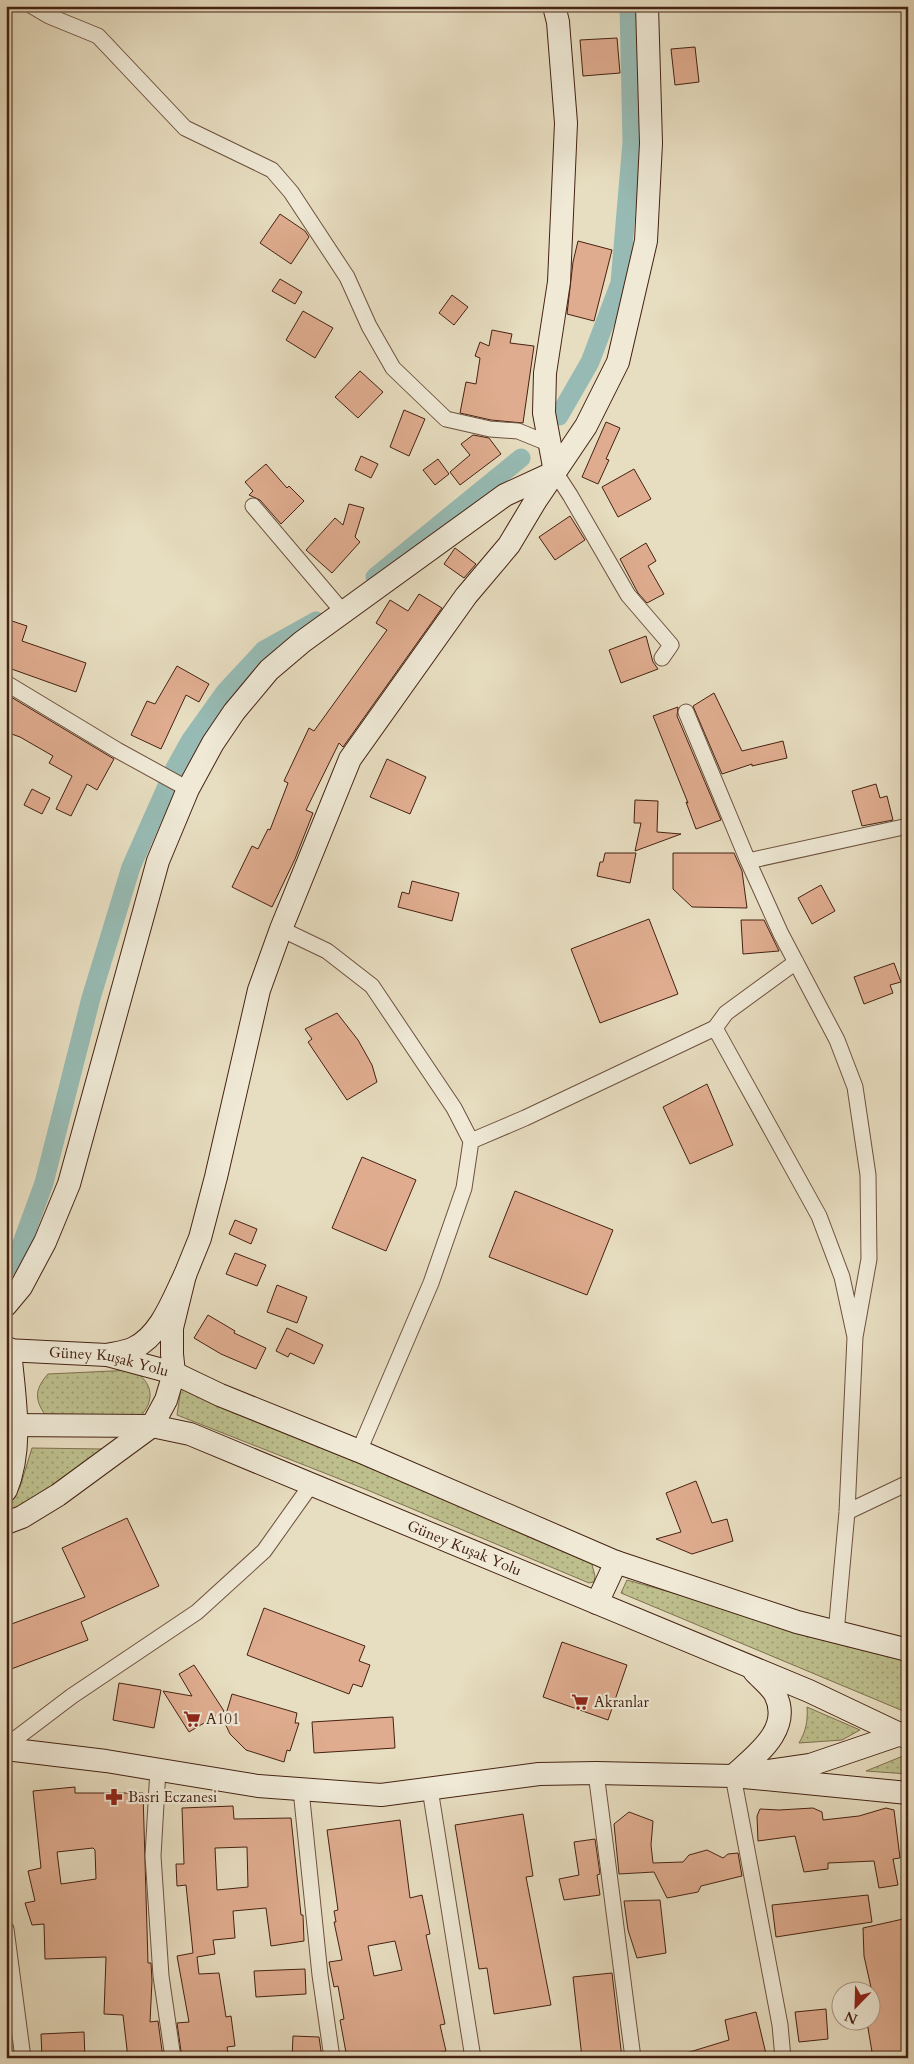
<svg xmlns="http://www.w3.org/2000/svg" width="914" height="2064" font-family="Cardo,serif">
	<style>
		.grass { fill: url(#grass-dots); stroke: #817050 }
		.lines { fill: none; stroke-linecap: round; stroke-linejoin: round }
		.canal { stroke: #97bbb4; stroke-width: 19 }
		.building { fill: #dfac8f; stroke: #452212; fill-rule: evenodd }
		.street-casing { stroke: #6e513e; stroke-width: 17 }
		.secondary-casing { stroke: #452212; stroke-width: 24 }
		.street { stroke: #efe9d6; stroke-width: 15 }
		.secondary { stroke: #efe9d6; stroke-width: 22 }
		.labels { text-anchor: middle; stroke-width: 4.5; stroke-linejoin: round; paint-order: stroke }
		.street-label { font-size: 15px; fill: #452212; stroke: #efe9d6 }
		.poi-label { font-size: 15px; fill: #452212; stroke: #efe9d6; text-anchor: start }
	</style>
	<defs>
		<pattern id="grass-dots" width="8" height="8" patternUnits="userSpaceOnUse" patternTransform="scale(1.25)"><rect width="8" height="8" fill="#bdbf8d"/><path d="M2 2h.1M6 6h.1" fill="none" stroke="#9b9b72" stroke-width="1.8" stroke-linecap="round"/></pattern>
	</defs>
	<rect width="100%" height="100%" fill="#e7ddc0"/>
	<filter id="stains"><feTurbulence type="fractalNoise" baseFrequency=".004" numOctaves="4"/><feColorMatrix values="0 0 0 0 .2 0 0 0 0 .09 0 0 0 0 .02 0 0 0 .5 -.17"/></filter>
	<radialGradient id="worn" r=".72"><stop offset=".6" stop-color="#630" stop-opacity="0"/><stop offset="1" stop-color="#630" stop-opacity=".3"/></radialGradient>
	<path class="grass" d="M 133,1370 C 153,1383 156,1400 139,1418 L 48,1419 C 35,1401 33,1391 48,1374 Z
		M 181,1388 L 591,1561 L 595,1576 L 594,1582 L 589,1583 L 365,1489 L 177,1415 Z
		M 32,1448 L 103,1449 L 24,1509 L 6,1512 L 20,1487 Z
		M 627,1580 L 908,1659 L 908,1713 L 621,1593 Z
		M 807,1707 L 860,1730 L 842,1740 L 799,1743 C 806,1731 808,1721 807,1707 Z
		M 908,1754 L 908,1774 L 866,1771 Z"/>
	<g class="lines">
		<path class="canal" d="M 559,416 L 590,362 L 620,283 L 632,142 L 629,6
			M 375,577 L 521,458
			M 6,1269 L 18,1254 L 44,1183 L 91,998 L 131,867 L 175,768 L 190,741 L 225,692 L 264,650 L 316,621"/>
	</g>
	<path class="building" d="M 617,38 L 620,73 L 583,76 L 580,40 Z
		M 695,47 L 699,82 L 675,85 L 671,49 Z
		M 280,214 L 305,231 L 309,237 L 291,264 L 260,243 Z
		M 578,241 L 612,250 L 594,321 L 567,314 L 573,262 Z
		M 280,279 L 302,292 L 295,304 L 272,291 Z
		M 452,295 L 468,307 L 454,325 L 439,313 Z
		M 303,311 L 333,328 L 315,358 L 286,340 Z
		M 492,330 L 512,334 L 510,343 L 534,346 L 523,423 L 491,420 L 460,413 L 466,382 L 476,384 L 480,358 L 475,356 L 480,342 L 489,346 Z
		M 360,371 L 383,392 L 358,418 L 335,397 Z
		M 404,410 L 425,419 L 409,456 L 390,447 Z
		M 606,422 L 620,428 L 606,459 L 609,460 L 598,484 L 582,477 Z
		M 473,435 L 489,438 L 501,454 L 460,485 L 450,472 L 470,455 L 461,444 Z
		M 361,456 L 378,464 L 371,478 L 355,470 Z
		M 438,459 L 449,474 L 435,485 L 423,470 Z
		M 266,464 L 287,488 L 289,486 L 304,501 L 281,524 L 260,500 L 249,495 L 253,491 L 245,482 Z
		M 634,469 L 651,499 L 618,517 L 602,487 Z
		M 349,504 L 364,508 L 355,537 L 360,542 L 332,573 L 306,550 L 335,518 L 343,525 Z
		M 570,516 L 585,540 L 555,560 L 539,537 Z
		M 646,543 L 656,561 L 648,566 L 664,594 L 647,603 L 638,593 L 620,559 Z
		M 455,548 L 476,564 L 464,578 L 444,564 Z
		M 419,594 L 442,608 L 343,747 L 339,743 L 306,810 L 313,813 L 295,859 L 272,907 L 232,887 L 252,846 L 258,849 L 268,829 L 270,830 L 288,783 L 284,781 L 309,728 L 314,731 L 387,630 L 376,623 L 390,600 L 408,611 Z
		M 6,619 L 27,626 L 22,641 L 86,663 L 76,692 L 6,667 Z
		M 646,636 L 653,662 L 658,669 L 621,683 L 609,650 Z
		M 177,666 L 209,684 L 199,702 L 186,695 L 161,749 L 131,735 L 147,701 L 155,704 Z
		M 714,693 L 742,751 L 783,741 L 787,758 L 752,766 L 752,764 L 722,774 L 693,706 Z
		M 6,694 L 114,759 L 97,790 L 87,784 L 71,816 L 56,809 L 72,776 L 49,763 L 53,756 L 20,737 L 6,732 Z
		M 678,707 L 677,716 L 721,820 L 696,829 L 686,802 L 688,803 L 653,716 Z
		M 387,759 L 426,777 L 410,814 L 370,797 Z
		M 876,784 L 880,798 L 887,796 L 893,820 L 862,826 L 852,791 Z
		M 32,789 L 50,798 L 42,814 L 24,805 Z
		M 635,800 L 658,801 L 657,832 L 681,834 L 635,851 L 641,823 L 634,823 Z
		M 605,853 L 636,853 L 630,883 L 597,876 L 600,862 L 603,862 Z
		M 673,853 L 734,853 L 742,871 L 747,908 L 692,907 L 673,889 Z
		M 412,881 L 459,893 L 452,921 L 398,907 L 402,892 L 409,894 Z
		M 821,885 L 835,911 L 812,924 L 798,898 Z
		M 649,919 L 678,994 L 600,1023 L 571,949 Z
		M 741,920 L 764,920 L 779,951 L 743,954 Z
		M 894,963 L 901,982 L 890,985 L 893,993 L 864,1004 L 854,977 Z
		M 337,1013 L 358,1040 L 372,1065 L 377,1082 L 347,1100 L 308,1042 L 312,1039 L 305,1029 Z
		M 707,1084 L 733,1145 L 690,1164 L 663,1107 Z
		M 362,1157 L 416,1180 L 386,1251 L 332,1228 Z
		M 515,1191 L 613,1230 L 587,1295 L 489,1257 Z
		M 235,1220 L 257,1229 L 251,1244 L 229,1234 Z
		M 235,1253 L 266,1265 L 257,1286 L 226,1274 Z
		M 277,1285 L 307,1297 L 297,1323 L 267,1312 Z
		M 208,1315 L 235,1331 L 234,1333 L 266,1348 L 256,1369 L 221,1354 L 194,1338 Z
		M 287,1328 L 323,1345 L 314,1364 L 290,1353 L 288,1357 L 276,1351 Z
		M 696,1481 L 712,1523 L 727,1519 L 733,1541 L 692,1554 L 656,1539 L 681,1532 L 666,1493 Z
		M 127,1518 L 159,1586 L 81,1622 L 88,1640 L 6,1671 L 6,1626 L 85,1597 L 62,1548 Z
		M 264,1608 L 365,1646 L 359,1661 L 370,1665 L 362,1687 L 353,1684 L 349,1694 L 247,1655 Z
		M 562,1642 L 627,1665 L 608,1720 L 543,1697 Z
		M 194,1665 L 224,1711 L 189,1732 L 163,1691 L 192,1696 L 179,1674 Z
		M 119,1683 L 161,1690 L 154,1728 L 113,1720 Z
		M 232,1694 L 297,1713 L 295,1723 L 299,1723 L 290,1751 L 287,1750 L 284,1762 L 246,1750 L 230,1734 L 224,1721 Z
		M 393,1717 L 395,1748 L 314,1753 L 312,1722 Z
		M 75,1787 L 75,1793 L 143,1793 L 148,1963 L 151,1963 L 152,1981 L 150,2022 L 158,2021 L 163,2058 L 128,2058 L 123,2015 L 104,2014 L 106,1957 L 45,1959 L 44,1924 L 32,1925 L 25,1903 L 35,1901 L 28,1871 L 41,1868 L 33,1791 ZM 93,1848 L 95,1850 L 96,1879 L 61,1884 L 57,1852 Z
		M 233,1806 L 234,1819 L 291,1818 L 301,1915 L 303,1915 L 304,1941 L 271,1946 L 266,1908 L 233,1911 L 235,1938 L 213,1940 L 215,1954 L 197,1957 L 199,1974 L 219,1973 L 226,2017 L 231,2016 L 235,2046 L 227,2047 L 229,2058 L 182,2058 L 177,2023 L 189,2022 L 177,1956 L 193,1953 L 186,1885 L 177,1886 L 176,1864 L 184,1864 L 182,1808 ZM 247,1847 L 248,1887 L 217,1890 L 215,1848 Z
		M 813,1808 L 822,1812 L 823,1820 L 859,1816 L 886,1808 L 894,1810 L 900,1858 L 893,1859 L 898,1885 L 879,1888 L 874,1861 L 828,1863 L 828,1869 L 804,1872 L 795,1836 L 758,1841 L 757,1816 L 760,1809 L 779,1810 Z
		M 629,1812 L 653,1821 L 651,1845 L 653,1863 L 683,1862 L 689,1855 L 707,1850 L 723,1858 L 728,1854 L 738,1853 L 742,1876 L 701,1886 L 698,1892 L 667,1898 L 654,1872 L 619,1874 L 614,1824 Z
		M 523,1814 L 533,1876 L 526,1877 L 551,2005 L 494,2014 L 487,1968 L 479,1969 L 455,1825 Z
		M 400,1820 L 410,1898 L 422,1895 L 430,1934 L 426,1935 L 445,2024 L 440,2025 L 446,2051 L 414,2058 L 347,2058 L 340,2020 L 344,2019 L 338,1986 L 334,1987 L 329,1962 L 342,1960 L 334,1922 L 336,1922 L 334,1911 L 338,1910 L 327,1830 ZM 395,1941 L 402,1970 L 374,1976 L 368,1946 Z
		M 595,1839 L 600,1874 L 597,1875 L 600,1895 L 564,1900 L 559,1879 L 579,1875 L 574,1842 Z
		M 868,1895 L 872,1922 L 776,1937 L 772,1905 Z
		M 660,1900 L 666,1953 L 637,1958 L 628,1930 L 624,1901 Z
		M 903,1919 L 908,1950 L 908,2058 L 873,2058 L 867,2022 L 872,2022 L 872,1992 L 864,1956 L 863,1928 Z
		M 305,1969 L 306,1994 L 256,1997 L 254,1971 Z
		M 612,1973 L 622,2058 L 582,2058 L 573,1977 Z
		M 826,2009 L 828,2039 L 799,2042 L 795,2012 Z
		M 756,2012 L 767,2058 L 683,2058 L 683,2054 L 729,2040 L 725,2020 Z
		M 84,2032 L 85,2058 L 42,2058 L 41,2034 Z
		M 293,2036 L 319,2037 L 322,2058 L 292,2058 Z"/>
	<g class="lines">
		<g class="street-casing">
			<path id="street" d="M 32,6 L 49,16 L 98,36 L 185,128 L 272,170 L 291,192 L 347,277 L 369,326 L 393,368 L 446,419 L 490,429 L 518,431 L 550,444
				M 555,472 L 570,495 L 628,595 L 671,645 L 662,658
				M 253,506 L 343,612
				M 6,683 L 117,750 L 188,789
				M 686,712 L 748,861 L 781,934 L 837,1040 L 855,1087 L 868,1175 L 869,1259 L 855,1337
				M 748,861 L 908,826
				M 281,929 L 327,951 L 372,986 L 454,1108 L 471,1141 L 464,1188 L 431,1283 L 359,1451
				M 715,1028 L 819,1216 L 842,1277 L 855,1337 L 847,1512 L 836,1633
				M 471,1141 L 525,1118 L 715,1028 L 726,1013 L 796,962
				M 847,1512 L 908,1483
				M 6,1746 L 72,1696 L 197,1612 L 264,1551 L 311,1485
				M 158,1769 L 153,1856 L 161,1976 L 173,2058
				M 596,1773 L 633,2058
				M 733,1776 L 780,2025 L 783,2058
				M 430,1789 L 473,2058
				M 301,1790 L 320,1975 L 332,2058
				M 6,1929 L 23,2058"/>
		</g>
		<g class="secondary-casing">
			<g id="secondary">
				<path d="M 185,1275 L 200,1238 L 216,1177 L 259,990 L 281,929 L 350,759 L 466,596 L 509,545 L 536,500 L 555,472 L 544,413 L 545,373 L 559,282 L 566,123 L 558,22 L 554,6"/>
				<path d="M 6,1305 L 21,1287 L 45,1242 L 69,1184 L 158,861 L 188,789 L 213,743 L 234,712 L 269,670 L 302,642 L 505,495 L 555,472 L 586,426 L 618,362 L 646,241 L 651,143 L 647,6"/>
				<path d="M 6,1347 L 10,1350 C 14,1396 24,1446 6,1490"/>
				<path id="s1" d="M 6,1350 L 107,1355 L 174,1373 L 220,1395 L 359,1451 L 616,1562 L 797,1622 L 908,1650"/>
				<path id="s2" d="M 6,1425 L 152,1426 L 190,1434 L 809,1691 L 908,1738"/>
				<path d="M 6,1523 L 22,1517 L 58,1495 L 152,1426 L 166,1400 L 174,1373 L 172,1354 L 172,1328 L 185,1275 C 173,1299 161,1335 134,1348 C 126,1352 116,1353 107,1355"/>
				<path d="M 597,1603 L 616,1562"/>
				<path d="M 907,1732 L 810,1765 L 733,1776 L 908,1793"/>
				<path d="M 6,1749 L 106,1761 L 258,1786 L 381,1795 L 539,1774 L 596,1773 L 733,1776 C 756,1755 793,1729 775,1694 C 770,1685 760,1678 754,1671"/>
			</g>
		</g>
		<use href="#street" class="street"/>
		<use href="#secondary" class="secondary"/>
	</g>
	<defs>
		<g id="supermarket-bare" transform="scale(1.35)"><path d="M-6-5.5h2.5l.6 2H6L4.5 2H-2.5L-4.4-4H-6ZM-1.5 3.2a1.3 1.3 0 1 0 .1 0ZM3 3.2a1.3 1.3 0 1 0 .1 0Z" fill="#8f2418" stroke="#efe9d6" stroke-width="2.5" paint-order="stroke"/></g>
		<g id="pharmacy-bare" transform="scale(1.35)"><path d="M-2-6h4v4h4v4h-4v4h-4v-4h-4v-4h4Z" fill="#8f2418" stroke="#efe9d6" stroke-width="2.5" paint-order="stroke"/></g>
	</defs>
	<g fill-rule="evenodd">
		<use href="#supermarket-bare" x="580" y="1702"/>
		<use href="#supermarket-bare" x="192" y="1719"/>
		<use href="#pharmacy-bare" x="114" y="1797"/>
	</g>
	<g class="labels">
		<g class="street-label">
			<text dy="5" stroke="none"><textPath href="#s1" startOffset="104">Güney Kuşak Yolu</textPath></text>
			<text dy="5" stroke="none"><textPath href="#s2" startOffset="482">Güney Kuşak Yolu</textPath></text>
		</g>
		<g class="poi-label">
			<text x="594" y="1707">Akranlar</text>
			<text x="206" y="1724">A101</text>
			<text x="128" y="1802">Basri Eczanesi</text>
		</g>
	</g>
	<rect width="914" height="2064" fill="none" stroke="#e7ddc0" stroke-width="25"/>
	<rect x="8" y="8" width="899" height="2049" fill="none" stroke="#452212" stroke-width="2.5"/>
	<rect x="12" y="12" width="889" height="2039" fill="none" stroke="#452212"/>
	<g transform="translate(856 2006) rotate(203)"><circle r="24" fill="#efe9d6" stroke="#ab9988"/>
	<path d="M0-4L9 19L0 12L-9 19Z" fill="#8f2418"/>
	<text y="-8" font-size="14" font-weight="bold" text-anchor="middle" fill="#452212">N</text>
	</g>
	<rect width="100%" height="100%" filter="url(#stains)"/>
	<rect width="100%" height="100%" fill="url(#worn)"/>
</svg>
